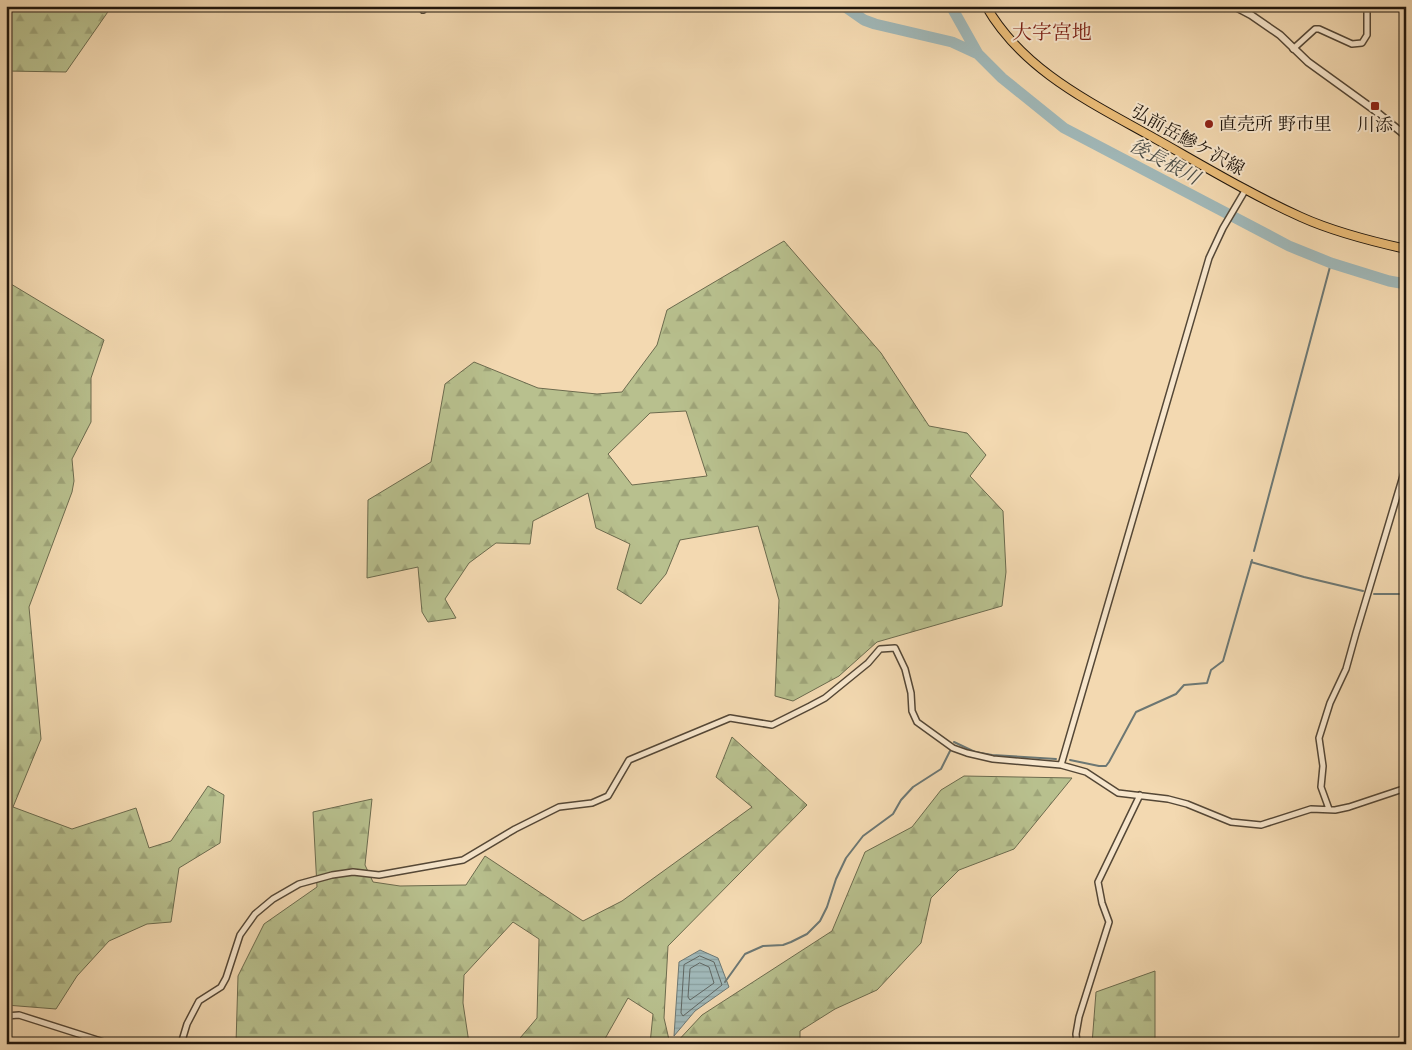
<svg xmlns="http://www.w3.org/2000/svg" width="1412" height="1050" font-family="'Old Standard TT','Noto Serif JP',serif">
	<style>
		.forest { fill: url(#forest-firs); stroke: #6c6b4e; fill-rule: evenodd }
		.water { fill: url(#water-rules); stroke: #6c7773 }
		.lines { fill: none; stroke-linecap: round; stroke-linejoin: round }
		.shore { stroke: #606662; stroke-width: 1 }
		.stream { stroke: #6c7773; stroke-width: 2 }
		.river { stroke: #a0b7b7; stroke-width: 11 }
		.minor-casing { stroke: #544736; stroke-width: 8 }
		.tertiary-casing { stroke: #544736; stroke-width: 9 }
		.primary-casing { stroke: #1f160d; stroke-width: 10 }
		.minor { stroke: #f7e6cc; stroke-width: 5 }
		.tertiary { stroke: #f7e6cc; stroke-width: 6 }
		.primary { stroke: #eabc78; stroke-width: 8 }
		.poi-dot { fill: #8f2418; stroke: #f7e6cc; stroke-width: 2 }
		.labels { text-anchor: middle; stroke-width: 4; stroke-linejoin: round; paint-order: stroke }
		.poi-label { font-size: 18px; fill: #1f160d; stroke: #f7e6cc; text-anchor: start }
		.street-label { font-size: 18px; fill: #1f160d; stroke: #f7e6cc }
		.water-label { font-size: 19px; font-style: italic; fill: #4c4e48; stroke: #f7e6cc }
		.quarter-label { font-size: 20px; fill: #7a1f14; stroke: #f7e6cc }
	</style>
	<defs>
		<pattern id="forest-firs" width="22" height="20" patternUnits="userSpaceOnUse" patternTransform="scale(1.25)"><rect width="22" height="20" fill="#b8c08e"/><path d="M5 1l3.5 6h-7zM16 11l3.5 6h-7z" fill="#9ea479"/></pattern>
		<pattern id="water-rules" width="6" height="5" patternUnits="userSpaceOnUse" patternTransform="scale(1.25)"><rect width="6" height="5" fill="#a0b7b7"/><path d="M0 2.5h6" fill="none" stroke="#899d9c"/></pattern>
	</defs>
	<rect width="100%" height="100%" fill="#f3d9b1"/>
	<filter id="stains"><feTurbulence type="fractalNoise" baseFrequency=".004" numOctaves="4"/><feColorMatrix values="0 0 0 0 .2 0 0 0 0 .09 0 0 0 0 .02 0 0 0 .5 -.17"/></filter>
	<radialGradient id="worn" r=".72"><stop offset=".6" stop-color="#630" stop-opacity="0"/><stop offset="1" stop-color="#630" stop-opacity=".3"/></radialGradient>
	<path class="forest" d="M 6,6 L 112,6 L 66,72 L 6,71 Z
		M 784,241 L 881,353 L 929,426 L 967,433 L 986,455 L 970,476 L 1003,511 L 1006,572 L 1002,606 L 877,642 L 839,676 L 793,701 L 775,696 L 779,600 L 758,526 L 680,540 L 666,574 L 641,604 L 617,589 L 630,544 L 596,528 L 588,493 L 533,521 L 530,544 L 496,543 L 469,563 L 445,599 L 456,618 L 428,622 L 422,612 L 418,567 L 367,578 L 368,500 L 431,462 L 445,384 L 474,362 L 538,388 L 597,394 L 622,392 L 657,345 L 667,310 ZM 686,411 L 707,476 L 632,485 L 608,454 L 650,413 Z
		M 6,281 L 104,340 L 91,378 L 91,422 L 72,459 L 74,481 L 72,492 L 29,607 L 41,739 L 13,807 L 72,829 L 136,808 L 149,848 L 171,841 L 208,786 L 224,795 L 220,843 L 179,868 L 171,922 L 147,924 L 109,941 L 77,976 L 56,1009 L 6,1005 Z
		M 732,737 L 807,805 L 668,946 L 664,1018 L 670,1044 L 650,1044 L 653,1014 L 628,998 L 602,1044 L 515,1044 L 537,1018 L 539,939 L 513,922 L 464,975 L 463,1003 L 469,1043 L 478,1044 L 236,1044 L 238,976 L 264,924 L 317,887 L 313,812 L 372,799 L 365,865 L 373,882 L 400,886 L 466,885 L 485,856 L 583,921 L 622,901 L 752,807 L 716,777 Z
		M 964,776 L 1072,778 L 1014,849 L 959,870 L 931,898 L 921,943 L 877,990 L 835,1009 L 800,1031 L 800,1044 L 675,1044 L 702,1015 L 832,931 L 865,852 L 912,827 L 941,790 Z
		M 1155,971 L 1155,1044 L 1092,1044 L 1096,992 Z"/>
	<path class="water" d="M 700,950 L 718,958 L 729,987 L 695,1011 L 674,1036 L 679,962 Z"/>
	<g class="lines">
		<path class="shore" d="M 700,956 L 714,962 L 722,985 L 683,1016 L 681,1013 L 684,965 Z
			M 700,963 L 709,967 L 714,983 L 690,1000 L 688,997 L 690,969 Z"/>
		<path class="stream" d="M 1254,551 L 1331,263
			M 1251,562 L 1304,577 L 1363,591
			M 1374,594 L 1406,594
			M 954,742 L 975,752 L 992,755 L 1056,759
			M 1070,760 L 1099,766 L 1106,766 L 1109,762 L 1136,712 L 1176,694 L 1184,685 L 1207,683 L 1211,670 L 1223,661 L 1252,560
			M 725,982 L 745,954 L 763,946 L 783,945 L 791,942 L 807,934 L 820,921 L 827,907 L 836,879 L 846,858 L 863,836 L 893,814 L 901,800 L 913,787 L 941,769 L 950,751"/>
		<path class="river" d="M 844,6 L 864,20 L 875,24 L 952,42 L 978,54
			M 951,6 L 978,54 L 1002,78 L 1064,128 L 1289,246 L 1331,263 L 1389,281 L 1406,284"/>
		<g class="minor-casing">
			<path id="minor" d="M 422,6 L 423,10
				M 1293,49 L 1315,29 L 1319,29 L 1352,44 L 1362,43 L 1367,35 L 1367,10 L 1369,6
				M 1061,765 L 1209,258 L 1223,228 L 1246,189
				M 1329,809 L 1321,787 L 1323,766 L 1319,738 L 1330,703 L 1346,669 L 1356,633 L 1406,466
				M 6,1016 L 19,1015 L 110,1044
				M 181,1044 L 187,1024 L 199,1001 L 221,987 L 226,978 L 240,935 L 255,914 L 273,899 L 299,884 L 332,875 L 353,872 L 379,875 L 463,860 L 515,829 L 559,807 L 592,803 L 608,796 L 629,760 L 730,718 L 772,725 L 810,706 L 825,698 L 868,663 L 880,649 L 895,648 L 905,669 L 911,693 L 912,711 L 917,722 L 953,748 L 967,753 L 993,759 L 1061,765 L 1086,772 L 1118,793 L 1168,799 L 1187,804 L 1231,822 L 1261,825 L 1311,809 L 1335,810 L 1349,807 L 1406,788
				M 1077,1044 L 1076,1034 L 1079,1017 L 1109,922 L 1102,903 L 1098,882 L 1140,795"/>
		</g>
		<g class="tertiary-casing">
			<path id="tertiary" d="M 1234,6 L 1251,15 L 1280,35 L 1308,62 L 1373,109 L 1406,136"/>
		</g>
		<g class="primary-casing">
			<path id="primary" d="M 986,6 C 1023,71 1092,103 1154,138 C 1202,165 1250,194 1301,217 C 1334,232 1370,241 1406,249"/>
		</g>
		<use href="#minor" class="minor"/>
		<use href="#tertiary" class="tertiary"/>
		<use href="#primary" class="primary"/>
	</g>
	<g class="poi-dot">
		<rect x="1370" y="101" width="10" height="10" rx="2.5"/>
		<circle cx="1209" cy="124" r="5"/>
	</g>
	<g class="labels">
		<g class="poi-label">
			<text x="1219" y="130">直売所 野市里</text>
			<text x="1375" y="131" text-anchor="middle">川添</text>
		</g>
		<g class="street-label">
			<text transform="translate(1188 140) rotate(29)" y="6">弘前岳鰺ケ沢線</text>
		</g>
		<g class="water-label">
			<text transform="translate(1165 161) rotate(28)" y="7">後長根川</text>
		</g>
		<g class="quarter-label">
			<text x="1052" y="39">大字宮地</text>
		</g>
	</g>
	<rect width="1412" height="1050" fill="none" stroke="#f3d9b1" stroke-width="25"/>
	<rect x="8" y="8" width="1397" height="1035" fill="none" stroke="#1f160d" stroke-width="2.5"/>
	<rect x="12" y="12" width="1387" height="1025" fill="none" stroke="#1f160d"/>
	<rect width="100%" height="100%" filter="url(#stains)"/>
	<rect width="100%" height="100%" fill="url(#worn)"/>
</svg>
